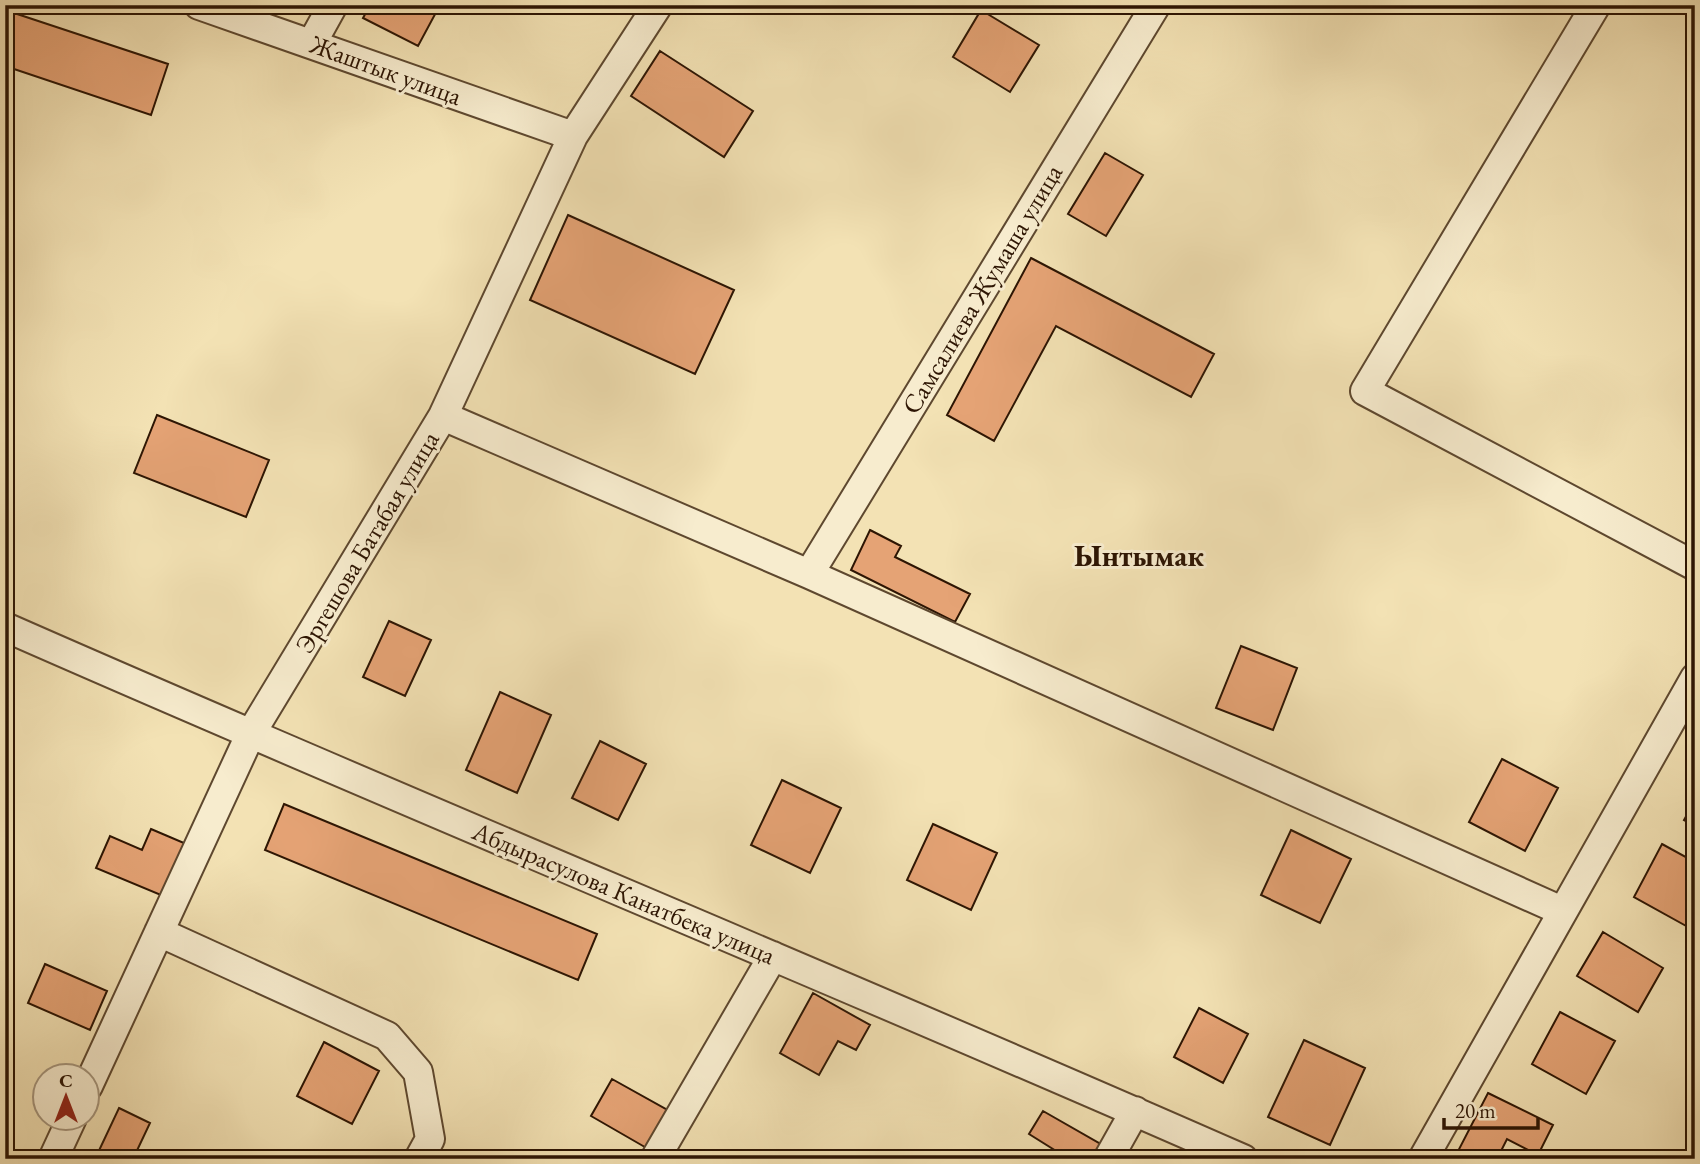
<svg xmlns="http://www.w3.org/2000/svg" width="1700" height="1164" font-family="'EB Garamond',serif">
	<style>
		.building { fill: #e5a375; stroke: #2d1503; stroke-width: 2 }
		.lines { fill: none; stroke-linecap: round; stroke-linejoin: round }
		.street-casing { stroke: #5e482f; stroke-width: 32 }
		.street { stroke: #f7ecce; stroke-width: 28 }
		.labels { text-anchor: middle; stroke-width: 6; stroke-linejoin: round; paint-order: stroke }
		.street-label { font-size: 26px; fill: #2d1503; stroke: #f7ecce }
		.quarter-label { font-size: 30px; font-weight: bold; fill: #2d1503; stroke: #f7ecce }
	</style>
	<rect width="100%" height="100%" fill="#f3e2b4"/>
	<filter id="stains"><feTurbulence type="fractalNoise" baseFrequency=".00286" numOctaves="4"/><feColorMatrix values="0 0 0 0 .2 0 0 0 0 .09 0 0 0 0 .02 0 0 0 .5 -.17"/></filter>
	<radialGradient id="worn" r=".72"><stop offset=".6" stop-color="#630" stop-opacity="0"/><stop offset="1" stop-color="#630" stop-opacity=".3"/></radialGradient>
	<path class="building" d="M 370,5 L 440,5 L 418,46 L 363,18 Z
		M 5,10 L 168,64 L 151,115 L 5,66 Z
		M 981,10 L 1039,45 L 1010,92 L 953,57 Z
		M 660,51 L 753,111 L 724,157 L 631,96 Z
		M 1105,153 L 1143,175 L 1106,236 L 1068,214 Z
		M 568,215 L 734,290 L 695,374 L 530,300 Z
		M 1031,258 L 1214,354 L 1191,397 L 1056,326 L 994,441 L 947,415 Z
		M 157,415 L 269,460 L 246,517 L 134,473 Z
		M 870,530 L 901,546 L 895,557 L 970,594 L 955,622 L 851,570 Z
		M 389,621 L 431,640 L 405,696 L 363,677 Z
		M 1241,646 L 1297,668 L 1273,730 L 1216,708 Z
		M 500,692 L 551,715 L 517,793 L 466,770 Z
		M 600,741 L 646,764 L 618,820 L 572,798 Z
		M 1502,759 L 1558,788 L 1525,851 L 1469,822 Z
		M 782,780 L 841,808 L 810,873 L 751,845 Z
		M 1695,800 L 1695,826 L 1684,820 Z
		M 284,804 L 597,934 L 578,980 L 265,850 Z
		M 933,824 L 997,853 L 971,910 L 907,880 Z
		M 151,829 L 191,846 L 168,898 L 96,868 L 110,836 L 142,850 Z
		M 1291,830 L 1351,859 L 1320,923 L 1261,895 Z
		M 1662,844 L 1695,862 L 1695,915 L 1688,927 L 1634,897 Z
		M 1603,932 L 1663,968 L 1638,1012 L 1577,976 Z
		M 45,964 L 107,991 L 90,1030 L 28,1003 Z
		M 813,993 L 870,1025 L 856,1050 L 838,1041 L 819,1075 L 780,1053 Z
		M 1199,1008 L 1248,1034 L 1223,1083 L 1174,1057 Z
		M 1560,1012 L 1615,1041 L 1586,1094 L 1532,1064 Z
		M 1304,1040 L 1365,1068 L 1330,1145 L 1268,1117 Z
		M 324,1042 L 379,1071 L 352,1124 L 297,1096 Z
		M 612,1079 L 671,1112 L 650,1150 L 591,1116 Z
		M 1488,1093 L 1553,1125 L 1538,1155 L 1507,1139 L 1497,1159 L 1463,1159 L 1456,1155 Z
		M 119,1108 L 150,1123 L 133,1159 L 95,1159 Z
		M 1043,1111 L 1104,1146 L 1097,1159 L 1069,1159 L 1029,1134 Z"/>
	<g class="lines">
		<g class="street-casing">
			<path id="street" d="M 199,5 L 573,136
				M 1596,5 L 1365,391 L 1695,566
				M 312,43 L 333,5
				M 443,416 L 809,574 L 1562,911
				M 809,574 L 1156,5
				M 5,627 C 416,808 832,978 1243,1159
				M 159,932 L 387,1036 L 418,1072 L 430,1139 L 419,1159
				M 88,1086 L 250,735 L 443,416 L 573,136 L 658,5
				M 53,1159 L 72,1118
				M 655,1159 L 773,956
				M 1108,1159 L 1135,1111
				M 1423,1159 L 1695,678"/>
		</g>
		<use href="#street" class="street"/>
	</g>
	<g class="labels">
		<g class="street-label">
			<text transform="translate(386 70) rotate(20)" y="9">Жаштык улица</text>
			<text transform="translate(982 289) rotate(-59)" y="9">Самсалиева Жумаша улица</text>
			<text transform="translate(367 542) rotate(-59)" y="9">Эргешова Батабая улица</text>
			<text transform="translate(624 893) rotate(23)" y="9">Абдырасулова Канатбека улица</text>
		</g>
		<g class="quarter-label">
			<text x="1139" y="566">Ынтымак</text>
		</g>
	</g>
	<rect width="1700" height="1164" fill="none" stroke="#f3e2b4" stroke-width="28"/>
	<rect x="7" y="7" width="1686" height="1150" fill="none" stroke="#2d1503" stroke-width="3.5"/>
	<rect x="14" y="14" width="1672" height="1136" fill="none" stroke="#2d1503" stroke-width="2"/>
	<g transform="translate(66 1097)"><circle r="33" fill="#f7ecce" stroke="#a6967d" stroke-width="2"/>
	<path d="M0-5L12 26L0 18L-12 26Z" fill="#8f2418"/>
	<text y="-10" font-size="19" font-weight="bold" text-anchor="middle" fill="#2d1503">С</text>
	</g>
	<path d="M1444 1118v10h94v-10" fill="none" stroke="#2d1503" stroke-width="3.5"/>
	<text x="1455" y="1118" font-size="21" fill="#2d1503" stroke="#f7ecce" stroke-width="5" paint-order="stroke">20 m</text>
	<rect width="100%" height="100%" filter="url(#stains)"/>
	<rect width="100%" height="100%" fill="url(#worn)"/>
</svg>
